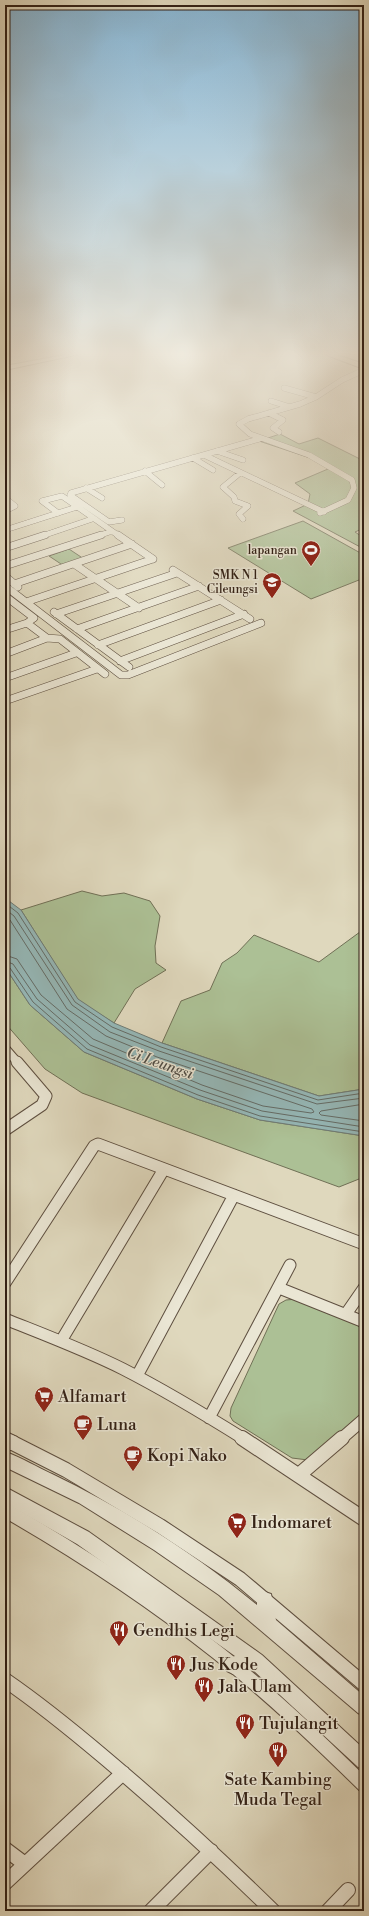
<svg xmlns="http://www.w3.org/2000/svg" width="369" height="1916" font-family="'Libre Bodoni',serif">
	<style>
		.green { fill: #acc095; stroke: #707056 }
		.water { fill: #95b8b8; stroke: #6e7c77 }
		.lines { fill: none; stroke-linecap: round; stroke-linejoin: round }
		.shore { stroke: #646c67; stroke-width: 1 }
		.minor-far4-casing { stroke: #5e4f40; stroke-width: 6 }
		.minor-far3-casing { stroke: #5e4f40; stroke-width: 8 }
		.minor-far2-casing { stroke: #5e4f40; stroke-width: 10 }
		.minor-far1-casing { stroke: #5e4f40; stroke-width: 13 }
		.minor-casing { stroke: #5e4f40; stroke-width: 16 }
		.tertiary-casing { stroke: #5e4f40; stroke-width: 2 }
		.primary-casing { stroke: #332116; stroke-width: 2 }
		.minor-far4 { stroke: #eae6d4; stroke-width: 5.5 }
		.minor-far3 { stroke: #eae6d4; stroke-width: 7 }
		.minor-far2 { stroke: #eae6d4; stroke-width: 8 }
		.minor-far1 { stroke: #eae6d4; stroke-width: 11 }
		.minor { stroke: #eae6d4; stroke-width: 14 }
		.tertiary { fill: #eae6d4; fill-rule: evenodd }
		.primary { fill: #dfd8bd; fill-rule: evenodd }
		.labels { text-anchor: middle; stroke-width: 3; stroke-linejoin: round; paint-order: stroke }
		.far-poi-label { font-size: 12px; fill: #332116; stroke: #eae6d4; text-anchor: end }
		.water-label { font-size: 15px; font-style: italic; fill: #504e47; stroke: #eae6d4 }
		.near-poi-label { font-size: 17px; fill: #332116; stroke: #eae6d4; text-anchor: start }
	</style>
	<rect width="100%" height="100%" fill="#dfd8bd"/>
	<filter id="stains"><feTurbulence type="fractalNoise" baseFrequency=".005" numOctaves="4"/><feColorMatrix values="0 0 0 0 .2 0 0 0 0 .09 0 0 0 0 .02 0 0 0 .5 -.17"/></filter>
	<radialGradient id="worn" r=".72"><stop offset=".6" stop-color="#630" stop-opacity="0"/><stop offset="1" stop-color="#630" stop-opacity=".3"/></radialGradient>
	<path class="green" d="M 280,434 L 299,444 L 318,438 L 364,461 L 364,528 L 355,532 L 364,538 L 364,549 L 293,511 L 308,504 L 310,494 L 295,483 L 328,469 L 319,461 L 259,441 Z
		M 303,521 L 364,555 L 364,578 L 311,599 L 228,548 Z
		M 69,549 L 84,559 L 64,566 L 49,556 Z
		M 82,891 L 102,896 L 124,893 L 150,901 L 160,916 L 155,946 L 156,963 L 166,970 L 135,989 L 114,1023 L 78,1000 L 21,910 Z
		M 364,929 L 364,1089 L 319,1096 L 162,1043 L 181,1001 L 210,990 L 222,963 L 237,953 L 254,935 L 319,962 Z
		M 5,967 L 30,1005 L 84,1052 L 197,1099 L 260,1120 L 364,1136 L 364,1177 L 339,1187 L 82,1093 L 45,1069 L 5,1023 Z
		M 297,1299 L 364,1328 L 364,1414 L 308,1460 L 292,1458 L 233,1421 L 230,1416 L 231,1408 L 279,1304 L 286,1300 Z"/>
	<path class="water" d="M 5,898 L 21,910 L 78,999 L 114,1023 L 162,1043 L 319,1096 L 364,1089 L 364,1136 L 260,1120 L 197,1099 L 84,1052 L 30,1005 L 5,967 Z"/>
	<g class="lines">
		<path class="shore" d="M 5,903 L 18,913 L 75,1002 L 112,1027 L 161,1047 L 318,1100 L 364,1093
			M 5,909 L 14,916 L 72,1005 L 110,1032 L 159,1051 L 317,1104 L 364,1098
			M 5,917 L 10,920 L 67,1009 L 106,1036 L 157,1057 L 312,1109 L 314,1112 L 311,1113 L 263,1106 L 202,1085 L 93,1039 L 41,995 L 17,959 L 5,955
			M 5,961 L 13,964 L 37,999 L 90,1045 L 200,1090 L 262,1111 L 364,1127
			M 5,966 L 10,968 L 33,1002 L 87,1049 L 198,1095 L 260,1116 L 364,1132
			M 364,1104 L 321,1111 L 319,1113 L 321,1115 L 364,1121"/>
		<g class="minor-far4-casing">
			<path id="minor-far4" d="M 284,388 L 316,397
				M 271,401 L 290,407
				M 269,413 L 283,420 L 273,428 L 279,432
				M 217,451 L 243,460
				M 204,455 L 324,512
				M 193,458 L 213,470
				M 145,471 L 162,485
				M 240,473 L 223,487 L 234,497 L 235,501 L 248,506 L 239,514 L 243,519
				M 86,488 L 102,498
				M 5,498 L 15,506 L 5,511
				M 58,513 L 42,501 L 62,496 L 119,536
				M 320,513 L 348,500 L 354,488 L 352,480 L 309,455 L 250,434 L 239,424 L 248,419 L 300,404 L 316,397 L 342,380 L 364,370
				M 122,520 L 109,522 L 70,495 L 71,493 L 259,439
				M 5,530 L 77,507
				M 42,536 L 92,519
				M 98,536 L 112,531"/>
		</g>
		<g class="minor-far3-casing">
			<path id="minor-far3" d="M 118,535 L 153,559
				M 5,548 L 45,535
				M 74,564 L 139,608
				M 5,566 L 101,535
				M 173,570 L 250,619
				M 5,576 L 18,587
				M 14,584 L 132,544
				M 5,586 L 121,675 L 128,675 L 261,623
				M 5,596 L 34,618 L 27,623 L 47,638 L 60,639 L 105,674
				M 26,602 L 153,559
				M 54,612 L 129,667
				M 56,614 L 177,573
				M 77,629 L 199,586
				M 5,630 L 27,623
				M 98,645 L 221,600
				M 5,654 L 47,638
				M 120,661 L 244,614
				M 5,678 L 76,653
				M 5,701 L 97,669"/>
		</g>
		<g class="minor-far2-casing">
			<path id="minor-far2" d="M 5,1048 L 18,1063"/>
		</g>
		<g class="minor-far1-casing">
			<path id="minor-far1" d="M 5,1130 L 42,1105 L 46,1096 L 17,1062
				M 5,1283 L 94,1146 L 98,1144 L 364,1244
				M 279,1288 L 364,1322
				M 346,1314 L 364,1288
				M 5,1319 C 45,1335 85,1350 123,1369 C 164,1390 204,1414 244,1439
				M 61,1341 L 164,1169
				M 137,1376 L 234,1195
				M 209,1418 L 290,1265
				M 341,1439 L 364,1419"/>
		</g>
		<g class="minor-casing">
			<path id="minor" d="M 242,1438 L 364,1519
				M 5,1439 L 66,1470 L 160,1526 L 240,1579 L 364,1684
				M 300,1474 L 342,1438
				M 5,1510 C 80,1553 151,1600 218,1653 C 270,1694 317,1739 364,1785
				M 5,1680 C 40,1704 73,1731 105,1758 C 163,1807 219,1858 273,1911
				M 5,1849 L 25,1864
				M 5,1883 L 123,1773
				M 151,1911 L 211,1851
				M 328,1911 L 348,1890"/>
		</g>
		<g class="tertiary-casing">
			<path id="tertiary" d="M 75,353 L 85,353 L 5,370 L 5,366 Z
				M 12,1435 L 17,1437 L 20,1442 L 17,1447 L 6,1452 C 22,1458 37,1467 52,1474 C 125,1509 195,1554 257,1605 L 257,1600 L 259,1594 L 265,1592 L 271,1594 L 276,1620 L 364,1696 L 364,1716 L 358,1713 L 219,1595 L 154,1550 L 79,1503 L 5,1467 L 5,1438 Z
				M 5,1487 L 89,1532 L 262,1655 L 364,1749 L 364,1770 L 358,1767 L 253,1670 L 233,1674 L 227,1671 L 224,1665 L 227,1659 L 235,1656 L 77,1544 L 5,1503 Z"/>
		</g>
		<g class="primary-casing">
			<path id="primary" d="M 321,353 L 331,353 L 364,364 L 364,369 Z"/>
		</g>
		<use href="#minor-far4" class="minor-far4"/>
		<use href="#minor-far3" class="minor-far3"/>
		<use href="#minor-far2" class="minor-far2"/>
		<use href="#minor-far1" class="minor-far1"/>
		<use href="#minor" class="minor"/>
		<use href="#tertiary" class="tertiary"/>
		<use href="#primary" class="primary"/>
	</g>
	<linearGradient id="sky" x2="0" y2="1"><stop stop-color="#87b6d5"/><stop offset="0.57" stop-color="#f1ede1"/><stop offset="1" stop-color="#f1ede1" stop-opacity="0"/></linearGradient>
	<rect width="369" height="621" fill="url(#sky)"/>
	<defs>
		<g id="stadium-pin" transform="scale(1)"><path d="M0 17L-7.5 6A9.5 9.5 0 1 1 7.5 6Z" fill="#8f2418" stroke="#eae6d4"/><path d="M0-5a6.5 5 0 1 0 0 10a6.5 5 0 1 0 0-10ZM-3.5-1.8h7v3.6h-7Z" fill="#fff"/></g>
		<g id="school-pin" transform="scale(1)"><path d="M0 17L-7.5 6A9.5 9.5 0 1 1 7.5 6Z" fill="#8f2418" stroke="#eae6d4"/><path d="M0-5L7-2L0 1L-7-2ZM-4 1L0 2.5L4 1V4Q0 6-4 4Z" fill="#fff"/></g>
		<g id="supermarket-pin" transform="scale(1)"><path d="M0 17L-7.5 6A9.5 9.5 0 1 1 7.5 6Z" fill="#8f2418" stroke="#eae6d4"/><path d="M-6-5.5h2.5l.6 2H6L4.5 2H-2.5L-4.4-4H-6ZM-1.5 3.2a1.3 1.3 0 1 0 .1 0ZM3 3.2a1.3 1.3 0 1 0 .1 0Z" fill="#fff"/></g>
		<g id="cafe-pin" transform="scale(1)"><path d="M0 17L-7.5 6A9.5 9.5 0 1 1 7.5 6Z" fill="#8f2418" stroke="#eae6d4"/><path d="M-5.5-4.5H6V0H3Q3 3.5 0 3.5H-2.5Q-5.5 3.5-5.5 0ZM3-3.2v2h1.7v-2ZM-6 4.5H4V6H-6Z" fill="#fff"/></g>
		<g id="restaurant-pin" transform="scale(1)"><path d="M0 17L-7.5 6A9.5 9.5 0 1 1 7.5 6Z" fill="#8f2418" stroke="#eae6d4"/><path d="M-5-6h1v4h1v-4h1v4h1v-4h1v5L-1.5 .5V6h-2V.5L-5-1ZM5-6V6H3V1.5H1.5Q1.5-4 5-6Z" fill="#fff"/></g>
	</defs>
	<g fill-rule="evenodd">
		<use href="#stadium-pin" x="311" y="550"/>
		<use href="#school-pin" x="272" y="582"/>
		<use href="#supermarket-pin" x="44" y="1396"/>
		<use href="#cafe-pin" x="83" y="1424"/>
		<use href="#cafe-pin" x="133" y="1455"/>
		<use href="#supermarket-pin" x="237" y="1522"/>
		<use href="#restaurant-pin" x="119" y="1630"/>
		<use href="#restaurant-pin" x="176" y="1664"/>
		<use href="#restaurant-pin" x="204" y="1686"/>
		<use href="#restaurant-pin" x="245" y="1723"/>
		<use href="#restaurant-pin" x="278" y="1751"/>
	</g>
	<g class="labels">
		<g class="far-poi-label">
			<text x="297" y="554">lapangan</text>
			<text x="258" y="579">SMK N 1<tspan x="258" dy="14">Cileungsi</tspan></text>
		</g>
		<g class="water-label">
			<text transform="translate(160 1063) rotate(19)" y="5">Ci Leungsi</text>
		</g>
		<g class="near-poi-label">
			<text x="58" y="1402">Alfamart</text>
			<text x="97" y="1430">Luna</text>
			<text x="147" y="1461">Kopi Nako</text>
			<text x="251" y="1528">Indomaret</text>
			<text x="133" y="1636">Gendhis Legi</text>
			<text x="190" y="1670">Jus Kode</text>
			<text x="218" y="1692">Jala Ulam</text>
			<text x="259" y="1729">Tujulangit</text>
			<text x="278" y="1785" text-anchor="middle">Sate Kambing<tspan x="278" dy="20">Muda Tegal</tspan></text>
		</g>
	</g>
	<rect width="369" height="1916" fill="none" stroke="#dfd8bd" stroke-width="20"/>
	<rect x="6" y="6" width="357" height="1904" fill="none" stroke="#332116" stroke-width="2"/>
	<rect x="10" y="10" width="349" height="1896" fill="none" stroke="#332116"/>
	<rect width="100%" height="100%" filter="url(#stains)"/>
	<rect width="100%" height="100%" fill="url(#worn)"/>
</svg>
